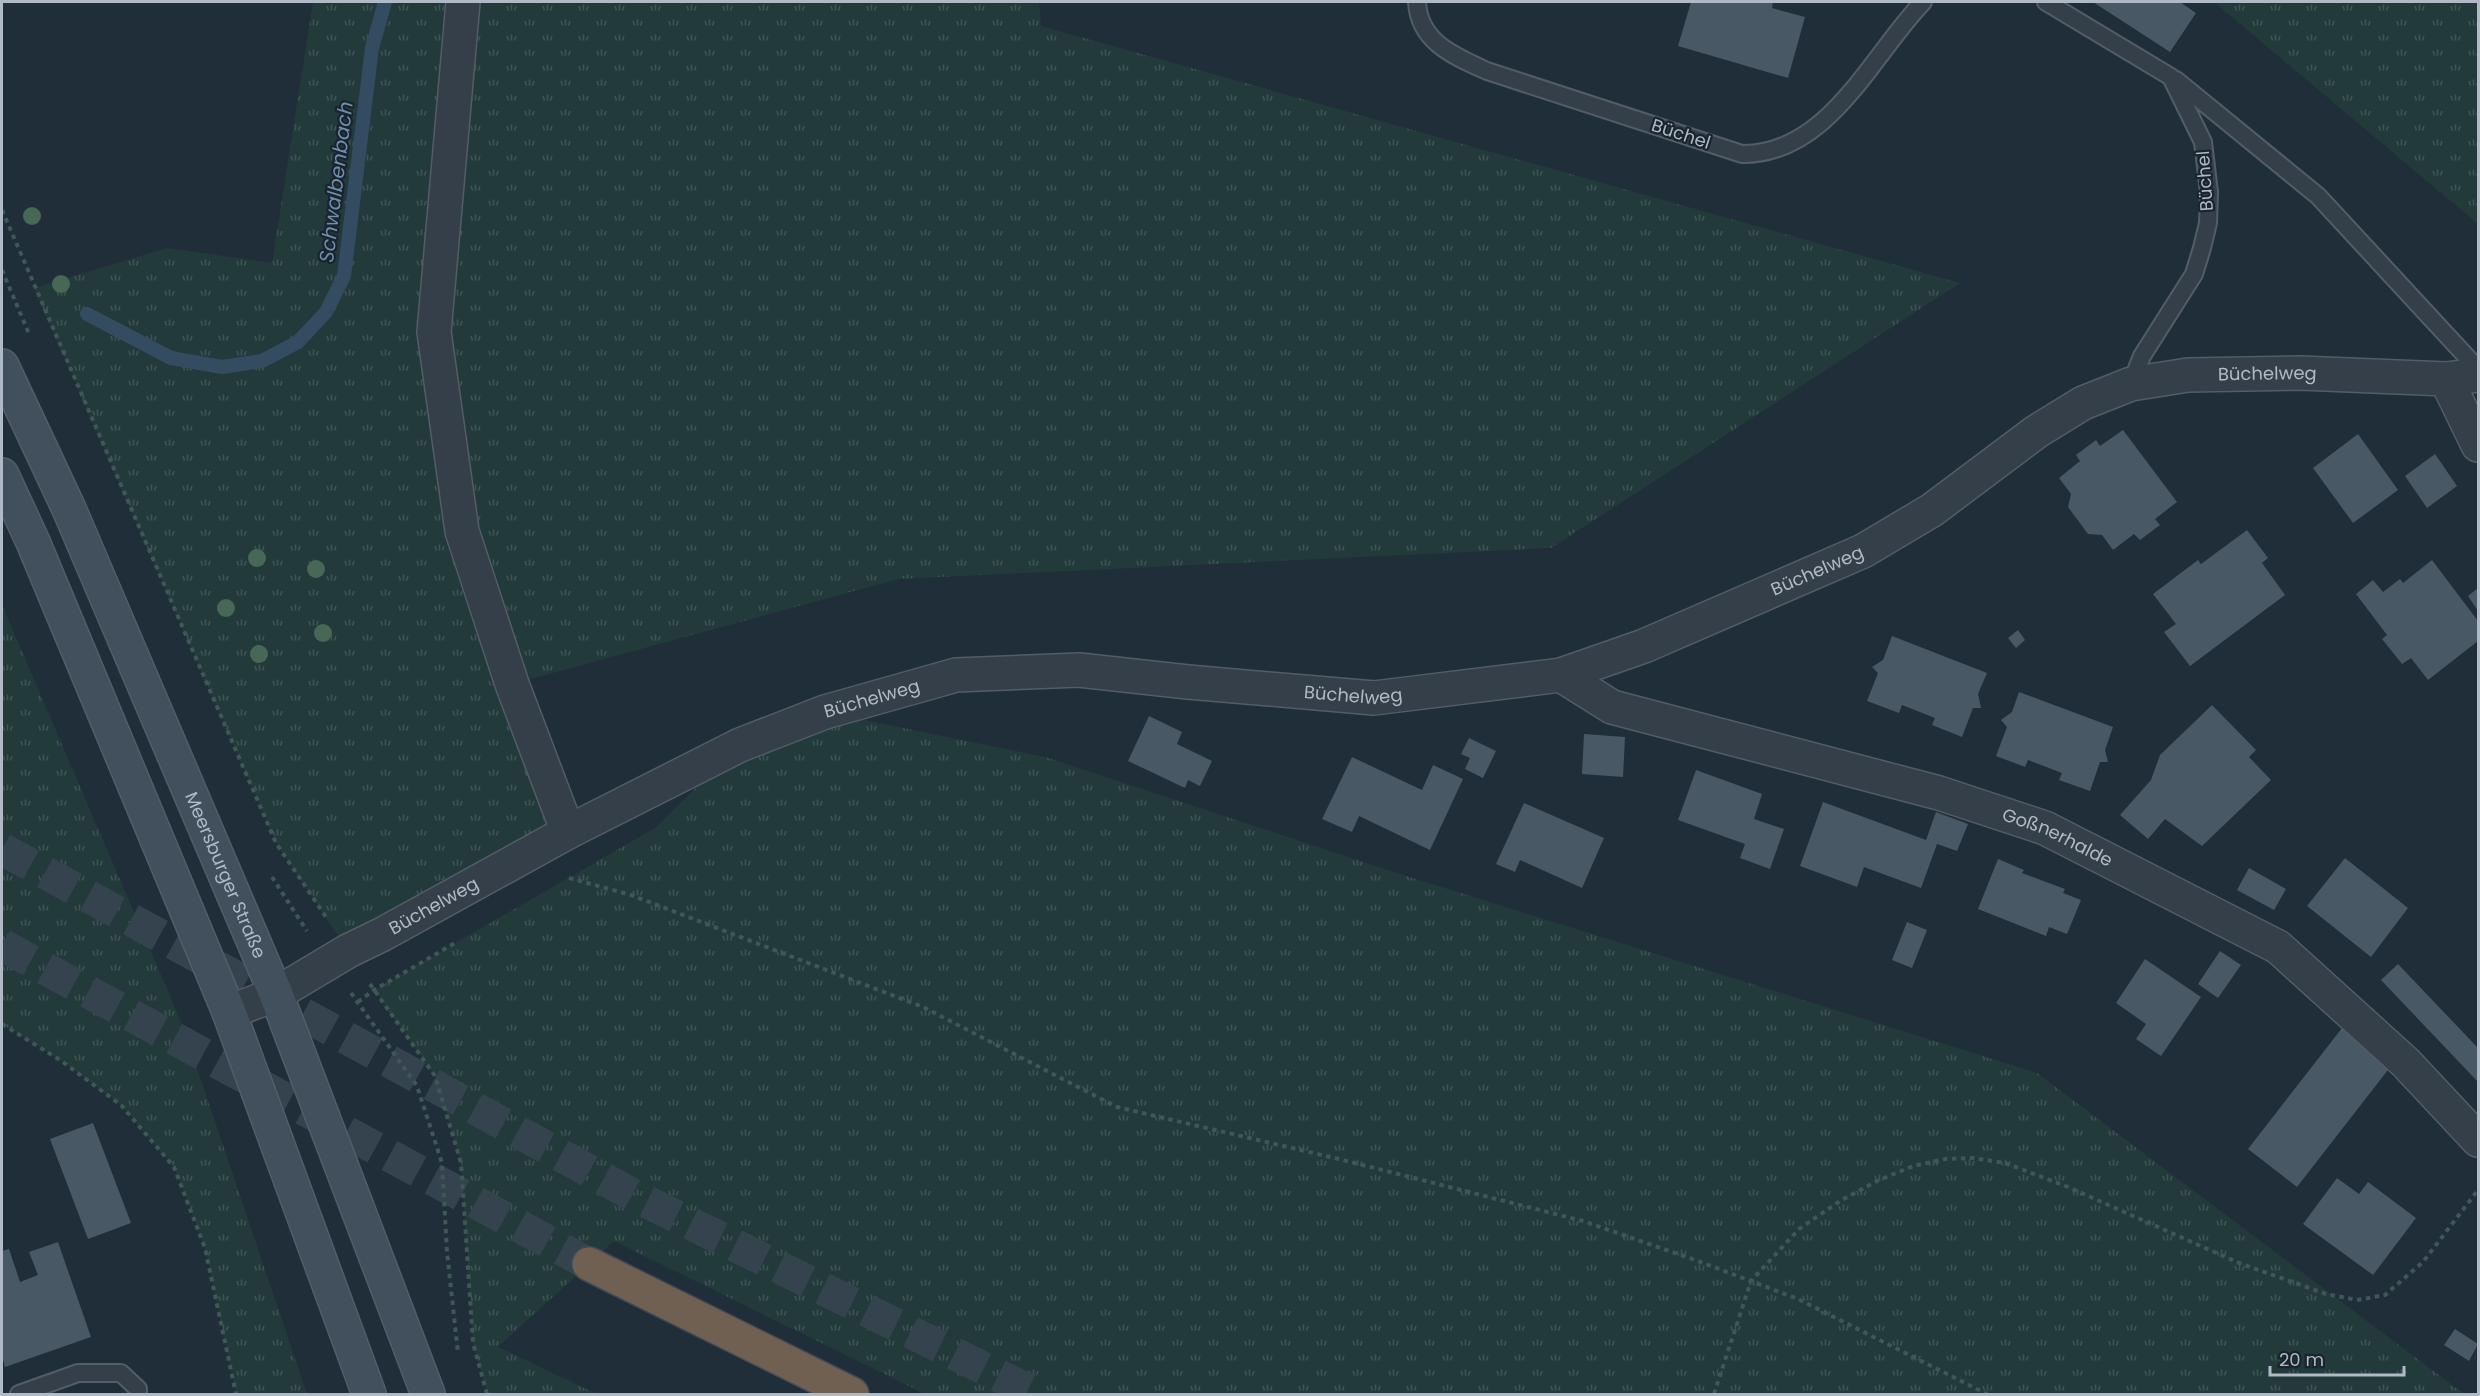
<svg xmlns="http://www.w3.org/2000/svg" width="2480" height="1396" font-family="Poppins,sans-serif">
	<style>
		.grass { fill: url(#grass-tufts) }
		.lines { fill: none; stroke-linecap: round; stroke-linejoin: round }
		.stream { stroke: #344c61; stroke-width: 14 }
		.building { fill: #485865 }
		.highway-tunnel { stroke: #35434e; stroke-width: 33; stroke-dasharray: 33 16; stroke-linecap: butt }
		.lane-casing { stroke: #525d67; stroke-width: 20 }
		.street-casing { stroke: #525d67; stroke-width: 36 }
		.secondary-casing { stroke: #525d67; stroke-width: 36 }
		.highway-casing { stroke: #3f4a54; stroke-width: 36 }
		.path { stroke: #405757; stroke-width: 4; stroke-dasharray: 4.5 4.5; stroke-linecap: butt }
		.lane { stroke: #343f49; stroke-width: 16 }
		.street { stroke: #343f49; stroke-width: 33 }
		.secondary { stroke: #424f5d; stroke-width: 33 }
		.highway { stroke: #706051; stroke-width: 33 }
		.tree { fill: #466854 }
		.labels { text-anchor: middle; stroke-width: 4.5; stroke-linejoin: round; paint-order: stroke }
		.street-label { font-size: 18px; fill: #afbac6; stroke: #1a242e }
		.water-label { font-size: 20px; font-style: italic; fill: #6f8faa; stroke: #1a242e }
	</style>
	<defs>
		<pattern id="grass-tufts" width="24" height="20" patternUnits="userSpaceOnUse" patternTransform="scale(1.5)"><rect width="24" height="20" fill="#223a3a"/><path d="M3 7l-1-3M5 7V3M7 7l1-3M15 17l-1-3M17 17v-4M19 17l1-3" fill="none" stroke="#405455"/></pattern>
	</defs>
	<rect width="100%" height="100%" fill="#202e39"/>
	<path class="grass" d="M 313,2 L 1039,2 L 1041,26 L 1960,283 L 1551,548 L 898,579 L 512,684 L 568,832 L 348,951 L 276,843 L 34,288 L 167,248 L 272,263 Z
		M 2214,2 L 2478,2 L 2478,224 Z
		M 2,605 L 182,1024 L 307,1394 L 236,1394 L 205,1248 L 174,1167 L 121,1105 L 60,1060 L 2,1024 Z
		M 825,712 L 1045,757 L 1403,875 L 2037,1073 L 2464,1394 L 925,1394 L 614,1241 L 498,1347 L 597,1394 L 487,1394 L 473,1343 L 461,1163 L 435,1076 L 374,990 L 655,828 L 740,745 Z"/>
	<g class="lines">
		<path class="stream" d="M 87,314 L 171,358 L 222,367 L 262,361 L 298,342 L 326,312 L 344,276 L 372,48 L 385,2"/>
	</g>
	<path class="building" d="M 1691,2 L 1773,2 L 1772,8 L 1805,17 L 1788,78 L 1678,46 Z
		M 2093,2 L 2180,2 L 2196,13 L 2170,52 Z
		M 2123,430 L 2177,502 L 2155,519 L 2160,525 L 2140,540 L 2134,534 L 2113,550 L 2102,535 L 2088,534 L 2068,507 L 2071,494 L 2059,478 L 2080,461 L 2076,455 L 2096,440 L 2100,446 Z
		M 2358,434 L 2398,490 L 2353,523 L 2313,468 Z
		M 2435,454 L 2457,486 L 2427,508 L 2405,476 Z
		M 2247,530 L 2268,558 L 2262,563 L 2285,595 L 2190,666 L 2164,632 L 2176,624 L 2153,594 L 2198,560 L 2201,564 Z
		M 2432,560 L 2478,621 L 2478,641 L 2428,680 L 2411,658 L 2402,664 L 2382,639 L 2387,635 L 2356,594 L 2373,580 L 2383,592 L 2400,579 L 2403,583 Z
		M 2478,588 L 2478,611 L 2468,596 Z
		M 2018,630 L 2025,640 L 2016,648 L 2008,638 Z
		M 1892,636 L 1987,673 L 1978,694 L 1981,708 L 1973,708 L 1962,737 L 1932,725 L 1935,718 L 1902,705 L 1899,713 L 1867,701 L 1878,673 L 1872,667 L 1883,660 Z
		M 2019,692 L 2113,727 L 2105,750 L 2108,762 L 2100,762 L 2090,791 L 2059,780 L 2062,773 L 2028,760 L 2025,767 L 1996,756 L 2007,727 L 2001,720 L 2012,712 Z
		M 2212,705 L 2256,750 L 2249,757 L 2271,780 L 2202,846 L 2165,819 L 2148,839 L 2120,815 L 2151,780 L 2160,755 Z
		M 1149,716 L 1182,732 L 1177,744 L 1212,761 L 1200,786 L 1188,780 L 1185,788 L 1128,761 Z
		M 1584,734 L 1625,737 L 1623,777 L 1582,774 Z
		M 1469,738 L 1496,751 L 1483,778 L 1465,769 L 1470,758 L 1461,754 Z
		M 1352,757 L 1422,790 L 1433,765 L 1463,779 L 1430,850 L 1359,816 L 1352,832 L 1322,819 Z
		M 1696,770 L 1762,794 L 1754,819 L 1784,829 L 1770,869 L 1740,858 L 1745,844 L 1678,820 Z
		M 1823,802 L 1926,840 L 1936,812 L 1968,824 L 1957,851 L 1937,844 L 1921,888 L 1864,867 L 1857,887 L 1800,866 Z
		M 1524,803 L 1604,838 L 1582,888 L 1520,860 L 1515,872 L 1496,864 Z
		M 2345,858 L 2408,908 L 2371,957 L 2307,906 Z
		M 1998,859 L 2024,870 L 2022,873 L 2065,889 L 2063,893 L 2081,900 L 2067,934 L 2049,927 L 2046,936 L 1978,909 Z
		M 2249,868 L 2286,889 L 2274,910 L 2237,890 Z
		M 1907,922 L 1927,930 L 1912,968 L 1892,960 Z
		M 2220,951 L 2241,965 L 2218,998 L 2198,984 Z
		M 2145,959 L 2201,997 L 2161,1056 L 2136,1039 L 2146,1024 L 2116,1003 Z
		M 2398,964 L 2478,1048 L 2478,1082 L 2381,980 Z
		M 2342,1028 L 2391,1066 L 2297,1187 L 2248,1149 Z
		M 93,1123 L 131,1223 L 88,1239 L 50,1139 Z
		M 2337,1178 L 2359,1194 L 2368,1182 L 2416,1218 L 2373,1275 L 2303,1224 Z
		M 58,1242 L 91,1337 L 5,1367 L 2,1356 L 2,1251 L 9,1249 L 20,1282 L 38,1275 L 29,1252 Z
		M 2455,1329 L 2478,1344 L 2469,1361 L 2444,1345 Z"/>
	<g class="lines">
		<path class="highway-tunnel" d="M 2,849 L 635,1196 L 1036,1394
			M 2,945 L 589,1264"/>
		<g class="lane-casing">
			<path id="lane" d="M 1417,2 C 1419,42 1454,56 1487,71 L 1742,154 C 1828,155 1871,56 1923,2
				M 2046,2 L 2171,77 L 2203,142 L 2209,192 L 2208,223 L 2202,248 L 2194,274 L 2142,356 L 2131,384
				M 2176,80 L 2318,196 L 2478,369
				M 19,1394 L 78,1373 L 121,1373 L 138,1389 L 138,1394"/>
		</g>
		<g class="street-casing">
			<g id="street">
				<path d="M 463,2 L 434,332 L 462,531 L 512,684 L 568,832"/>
				<path d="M 2446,379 L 2478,445"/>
				<path id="s1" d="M 1561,675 L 1612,707 L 1939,793 L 2045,828 L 2278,947 L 2406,1063 L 2478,1140"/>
				<path id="s2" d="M 229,1012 L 276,994 L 348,951 L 383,934 L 568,832 L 740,745 L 825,712 L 956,675 L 1079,670 L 1188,682 L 1374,698 L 1561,675 L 1644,646 L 1863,551 L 1932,510 L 2036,432 L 2083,403 L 2131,384 L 2188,375 L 2301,373 L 2446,379 L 2478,375"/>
			</g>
		</g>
		<g class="secondary-casing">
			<g id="secondary">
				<path id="s3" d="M 2,366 L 69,509 L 276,994 L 428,1394"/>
				<path d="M 2,475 L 33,542 L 229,1012 L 369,1394"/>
			</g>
		</g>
		<g class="highway-casing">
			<path id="highway" d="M 589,1264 L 852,1394"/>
		</g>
		<path class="path" d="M 2,210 L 276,843 L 326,917
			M 2,270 L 30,336
			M 272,877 L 307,931
			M 569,878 L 631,895 L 923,1007 L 1117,1107 L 1339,1159 L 1583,1221 L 1698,1261 L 1798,1299 L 1987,1394
			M 370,984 L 435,1076 L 461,1163 L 473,1343 L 487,1394
			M 351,993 L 417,1086 L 442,1163 L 447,1252 L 458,1353
			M 358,1002 L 374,990 L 455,943
			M 2,1024 L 60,1060 L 121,1105 L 174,1167 L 205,1248 L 236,1394
			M 1714,1394 L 1751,1281 L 1799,1229 L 1840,1201 L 1877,1181 L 1913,1166 L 1946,1159 L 1973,1158 L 2005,1163 L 2068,1187 L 2239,1263 L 2326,1294 L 2357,1300 L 2385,1295 L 2423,1262 L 2478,1190"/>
		<use href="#lane" class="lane"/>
		<use href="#street" class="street"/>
		<use href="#secondary" class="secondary"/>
		<use href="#highway" class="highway"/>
	</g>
	<g class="tree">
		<circle cx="32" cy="216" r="9"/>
		<circle cx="61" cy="284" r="9"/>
		<circle cx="257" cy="558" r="9"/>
		<circle cx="316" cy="569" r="9"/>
		<circle cx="226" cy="608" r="9"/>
		<circle cx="323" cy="633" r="9"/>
		<circle cx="259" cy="654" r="9"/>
	</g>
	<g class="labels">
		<g class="street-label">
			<text transform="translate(1681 134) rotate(18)" y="6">Büchel</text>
			<text transform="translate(2205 181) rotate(-94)" y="6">Büchel</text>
			<text dy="6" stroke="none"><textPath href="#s2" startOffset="2193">Büchelweg</textPath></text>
			<text dy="6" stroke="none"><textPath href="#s2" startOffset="1689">Büchelweg</textPath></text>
			<text dy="6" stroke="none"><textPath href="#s2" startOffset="1203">Büchelweg</textPath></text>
			<text dy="6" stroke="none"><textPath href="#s2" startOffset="717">Büchelweg</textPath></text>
			<text dy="6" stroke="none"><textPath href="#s1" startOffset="525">Goßnerhalde</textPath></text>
			<text dy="6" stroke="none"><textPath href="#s3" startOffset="556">Meersburger Straße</textPath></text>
			<text dy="6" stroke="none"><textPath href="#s2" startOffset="231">Büchelweg</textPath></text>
		</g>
		<g class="water-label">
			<text transform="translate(336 182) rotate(-83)" y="7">Schwalbenbach</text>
		</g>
	</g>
	<rect width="2480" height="1396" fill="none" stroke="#afbac6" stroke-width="6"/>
	<path d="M2270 1366v9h134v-9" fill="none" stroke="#afbac6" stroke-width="3"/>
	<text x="2279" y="1366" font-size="18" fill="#afbac6" stroke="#1a242e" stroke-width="4.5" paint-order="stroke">20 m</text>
</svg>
